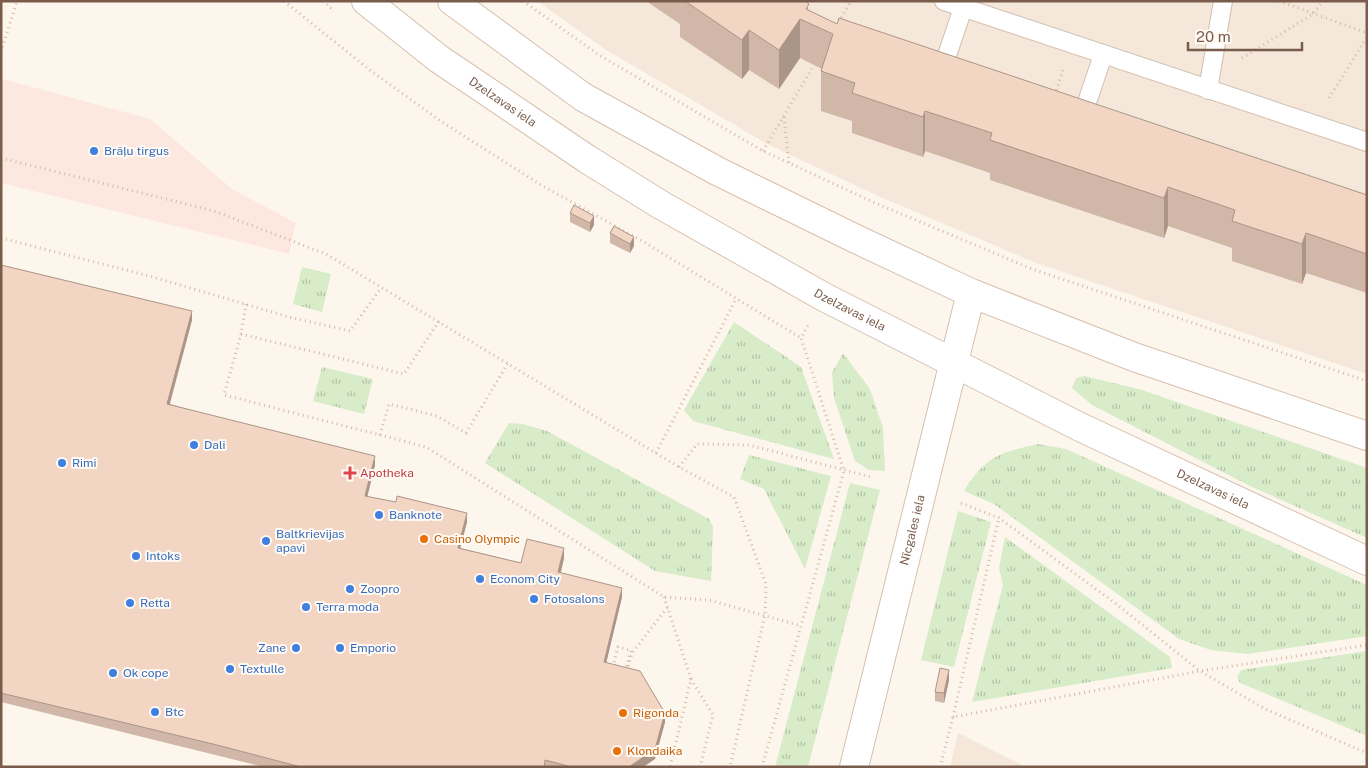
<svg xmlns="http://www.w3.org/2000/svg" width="1368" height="768" font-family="'Public Sans',sans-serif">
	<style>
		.residential { fill: #f5e8da }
		.commercial { fill: #fde8e0 }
		.grass { fill: url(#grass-tufts) }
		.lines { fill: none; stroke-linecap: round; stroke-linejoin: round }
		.lane-casing { stroke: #d1beb0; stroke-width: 20 }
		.secondary-casing { stroke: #d6c0b0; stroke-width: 30 }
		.path { stroke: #d9b8a5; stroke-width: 3; stroke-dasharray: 1 4; stroke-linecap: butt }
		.lane { stroke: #fff; stroke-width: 18 }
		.secondary { stroke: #fff; stroke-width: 28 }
		.wall { fill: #d1b7a8 }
		.shaded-wall { fill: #aa9588 }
		.building { fill: #f3d5c3; stroke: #aa9588 }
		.shop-dot { fill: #3f7fe0; stroke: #fffaf3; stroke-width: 2 }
		.health-dot { fill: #e0444e; stroke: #fffaf3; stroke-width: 2 }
		.food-dot { fill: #e8710a; stroke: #fffaf3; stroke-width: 2 }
		.labels { text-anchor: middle; stroke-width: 4; stroke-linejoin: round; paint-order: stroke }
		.street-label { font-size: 12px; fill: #7a5c4d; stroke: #fffaf3 }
		.shop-label { font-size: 12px; fill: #366cbe; stroke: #fffaf3; text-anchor: start }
		.health-label { font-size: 12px; fill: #be3a42; stroke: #fffaf3; text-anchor: start }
		.food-label { font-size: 12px; fill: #c56008; stroke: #fffaf3; text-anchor: start }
	</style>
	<defs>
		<pattern id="grass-tufts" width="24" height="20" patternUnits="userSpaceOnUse" patternTransform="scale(1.25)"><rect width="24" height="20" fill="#d8ecc9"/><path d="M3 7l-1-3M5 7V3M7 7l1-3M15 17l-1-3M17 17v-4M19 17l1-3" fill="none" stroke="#b4c2a5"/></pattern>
	</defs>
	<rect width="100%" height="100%" fill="#fdf6ec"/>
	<path class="residential" d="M 537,1 L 1367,1 L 1367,374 L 1036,263 L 878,196 L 769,145 L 606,50 Z
		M 958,733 L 959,733 L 1026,767 L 950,767 Z"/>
	<path class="commercial" d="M 3,79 L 150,119 L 232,189 L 296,223 L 289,254 L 1,183 L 1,88 Z"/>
	<path class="grass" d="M 302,267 L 331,274 L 322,312 L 293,304 Z
		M 734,322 L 801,367 L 834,459 L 693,421 L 684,410 Z
		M 843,353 L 870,389 L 883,428 L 885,471 L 869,470 L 855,461 L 834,398 L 832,373 Z
		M 322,367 L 373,379 L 364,414 L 313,401 Z
		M 1085,376 L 1142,390 L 1367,468 L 1367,538 L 1252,487 L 1092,405 L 1072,388 L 1076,378 Z
		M 509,423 L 523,424 L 547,431 L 709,519 L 713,527 L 711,581 L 655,571 L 485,463 Z
		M 1038,444 L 1066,449 L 1367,585 L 1367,636 L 1248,654 L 1211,650 L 1179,639 L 994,504 L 964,491 C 986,456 999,453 1038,444 Z
		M 749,455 L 831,476 L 805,569 L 764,489 L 740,479 Z
		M 850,483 L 880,490 L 808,767 L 775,767 Z
		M 958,511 L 991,522 L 954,667 L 921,660 Z
		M 1005,537 L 1170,657 L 1172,668 L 972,702 L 1003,585 L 999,568 Z
		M 1367,651 L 1367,736 L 1240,683 L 1237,677 L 1241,670 Z"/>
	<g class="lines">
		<g class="lane-casing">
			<path id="lane" d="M 944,1 L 1367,142
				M 940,76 L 963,8
				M 1208,90 L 1223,1
				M 1080,123 L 1103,55"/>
		</g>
		<g class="secondary-casing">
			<g id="secondary">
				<path id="s1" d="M 366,1 L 439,59 L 587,159 L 661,205 L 824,297 L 1080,427 L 1367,561"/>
				<path d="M 452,1 L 583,97 L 717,171 L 856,239 L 971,293 L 1134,357 L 1367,436"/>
				<path id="s2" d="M 854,767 L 971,293"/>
			</g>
		</g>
		<path class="path" d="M 284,1 L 371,71 L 442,122 L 541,185 L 644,242 L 801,338
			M 323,1 L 332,9
			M 523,1 L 599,55 L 763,151 L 873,202 L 1032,269 L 1367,381
			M 1279,1 L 1367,33
			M 839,22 L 851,1
			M 1,52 L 17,1
			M 1242,58 L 1313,14 L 1323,1
			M 1055,95 L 1063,70
			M 1329,98 L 1367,37
			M 784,117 L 789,163
			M 763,151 L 814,65
			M 1,158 L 214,211 L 326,254 L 679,467 L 734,497 L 766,584 L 765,615 L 730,767
			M 1,238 L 153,277 L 289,317 L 350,331 L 381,288
			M 246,304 L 241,334 L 224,395 L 380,435 L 389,404 L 437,416 L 466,433 L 508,363
			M 241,334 L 404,374 L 439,321
			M 380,435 L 426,447 L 664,597 L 709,600 L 801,626
			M 656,453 L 736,299
			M 679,467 L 697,444 L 749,445 L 871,477
			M 961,503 L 999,518 L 1115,603 L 1200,671 L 1265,709 L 1367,753
			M 664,597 L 691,679 L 670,767
			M 613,667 L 618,647 L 631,650 L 625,672
			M 627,671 L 632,653 L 667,608
			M 691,679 L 713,715 L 700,767
			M 953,717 L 999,518
			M 762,767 L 844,471 L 801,338 L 808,325
			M 940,767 L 953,717 L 1200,671 L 1367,645"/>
		<use href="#lane" class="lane"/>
		<use href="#secondary" class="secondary"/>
	</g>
	<path class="wall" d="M 646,1 L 805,1 L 809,11 L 837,24 L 1367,195 L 1367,293 L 1306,273 L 1302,284 L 1232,261 L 1232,248 L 1168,226 L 1164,238 L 990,180 L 990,173 L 925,151 L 923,157 L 852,133 L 852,121 L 821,111 L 821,71 L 822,69 L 800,58 L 779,89 L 749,70 L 742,79 L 680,37 L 680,24 Z
		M 570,213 L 594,225 L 590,232 L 570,222 Z
		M 614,226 L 634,246 L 630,253 L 610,243 L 610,233 Z
		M 1,265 L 192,320 L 170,404 L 375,465 L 367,497 L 467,522 L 460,548 L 521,563 L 564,558 L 561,573 L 622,597 L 606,663 L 665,722 L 655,759 L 643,767 L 264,767 L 1,702 Z
		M 949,680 L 944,703 L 935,701 L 935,692 Z"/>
	<path class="shaded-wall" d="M 800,19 L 800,58 L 779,89 L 779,50 Z
		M 749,30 L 749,70 L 742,79 L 742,40 Z
		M 925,111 L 925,151 L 923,157 L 923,117 Z
		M 1168,187 L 1168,226 L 1164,238 L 1164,198 Z
		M 594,216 L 594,225 L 590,232 L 590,223 Z
		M 1306,233 L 1306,273 L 1302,284 L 1302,244 Z
		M 634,237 L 634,246 L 630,253 L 630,244 Z
		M 192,311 L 192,320 L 167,413 L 167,404 Z
		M 375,456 L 375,465 L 365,506 L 365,496 Z
		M 467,513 L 467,522 L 458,557 L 458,548 Z
		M 564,548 L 564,558 L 558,582 L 558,572 Z
		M 622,588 L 622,597 L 604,672 L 604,662 Z
		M 949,670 L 949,680 L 944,703 L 944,693 Z
		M 665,713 L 665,722 L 655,759 L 643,767 L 629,767 Z"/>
	<path class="building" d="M 685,1 L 805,1 L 809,4 L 806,9 L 837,24 L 839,18 L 1367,195 L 1367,254 L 1306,233 L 1302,244 L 1232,221 L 1235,210 L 1168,187 L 1164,198 L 990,140 L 992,133 L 925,111 L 923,117 L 852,93 L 855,83 L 821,71 L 833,34 L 800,19 L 779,50 L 749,30 L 742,40 Z
		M 574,205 L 594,216 L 590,223 L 570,213 Z
		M 614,226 L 634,237 L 630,244 L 610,233 Z
		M 1,265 L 192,311 L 167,404 L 375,456 L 365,496 L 396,502 L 397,496 L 467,513 L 458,548 L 521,563 L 527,539 L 564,548 L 558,572 L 622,588 L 604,662 L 640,671 L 665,713 L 655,749 L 629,767 L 572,767 L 545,760 L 544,767 L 301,767 L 217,745 L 1,693 Z
		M 940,668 L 949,670 L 944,693 L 935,692 Z"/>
	<g class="shop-dot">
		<circle cx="94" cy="151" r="5"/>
		<circle cx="194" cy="445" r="5"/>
		<circle cx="62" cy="463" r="5"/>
		<circle cx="379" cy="515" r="5"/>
		<circle cx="266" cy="541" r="5"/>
		<circle cx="136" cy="556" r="5"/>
		<circle cx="480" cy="579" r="5"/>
		<circle cx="350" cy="589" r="5"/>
		<circle cx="534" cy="599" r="5"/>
		<circle cx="130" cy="603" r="5"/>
		<circle cx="306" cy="607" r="5"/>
		<circle cx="296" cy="648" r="5"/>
		<circle cx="340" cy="648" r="5"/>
		<circle cx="230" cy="669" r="5"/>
		<circle cx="113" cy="673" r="5"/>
		<circle cx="155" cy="712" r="5"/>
	</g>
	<path class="health-dot" d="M347.5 465.5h5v5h5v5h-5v5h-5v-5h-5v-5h5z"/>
	<g class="food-dot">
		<circle cx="424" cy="539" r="5"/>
		<circle cx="623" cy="713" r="5"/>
		<circle cx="617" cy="751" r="5"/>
	</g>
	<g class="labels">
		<g class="street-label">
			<text dy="4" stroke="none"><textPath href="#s1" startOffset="170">Dzelzavas iela</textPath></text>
			<text dy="4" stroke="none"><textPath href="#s1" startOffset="575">Dzelzavas iela</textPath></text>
			<text dy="4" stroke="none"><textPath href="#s1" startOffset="980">Dzelzavas iela</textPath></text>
			<text dy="4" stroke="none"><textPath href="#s2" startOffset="244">Nīcgales iela</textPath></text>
		</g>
		<g class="shop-label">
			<text x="104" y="155">Brāļu tirgus</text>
			<text x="204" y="449">Dali</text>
			<text x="72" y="467">Rimi</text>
			<text x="389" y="519">Banknote</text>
			<text x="276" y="538">Baltkrievijas<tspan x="276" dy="14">apavi</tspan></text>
			<text x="146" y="560">Intoks</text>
			<text x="490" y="583">Econom City</text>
			<text x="360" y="593">Zoopro</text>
			<text x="544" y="603">Fotosalons</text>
			<text x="140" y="607">Retta</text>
			<text x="316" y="611">Terra moda</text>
			<text x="286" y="652" text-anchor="end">Zane</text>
			<text x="350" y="652">Emporio</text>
			<text x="240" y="673">Textulle</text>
			<text x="123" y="677">Ok cope</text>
			<text x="165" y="716">Btc</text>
		</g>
		<g class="health-label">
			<text x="360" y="477">Apotheka</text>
		</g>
		<g class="food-label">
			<text x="434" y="543">Casino Olympic</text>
			<text x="633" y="717">Rigonda</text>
			<text x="627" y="755">Klondaika</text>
		</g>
	</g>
	<rect width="1368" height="768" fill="none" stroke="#7a5c4d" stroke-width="5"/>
	<path d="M1188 42v8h114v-8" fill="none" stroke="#7a5c4d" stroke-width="2.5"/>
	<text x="1196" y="42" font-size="15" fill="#7a5c4d" stroke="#fffaf3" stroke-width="4" paint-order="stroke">20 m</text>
</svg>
